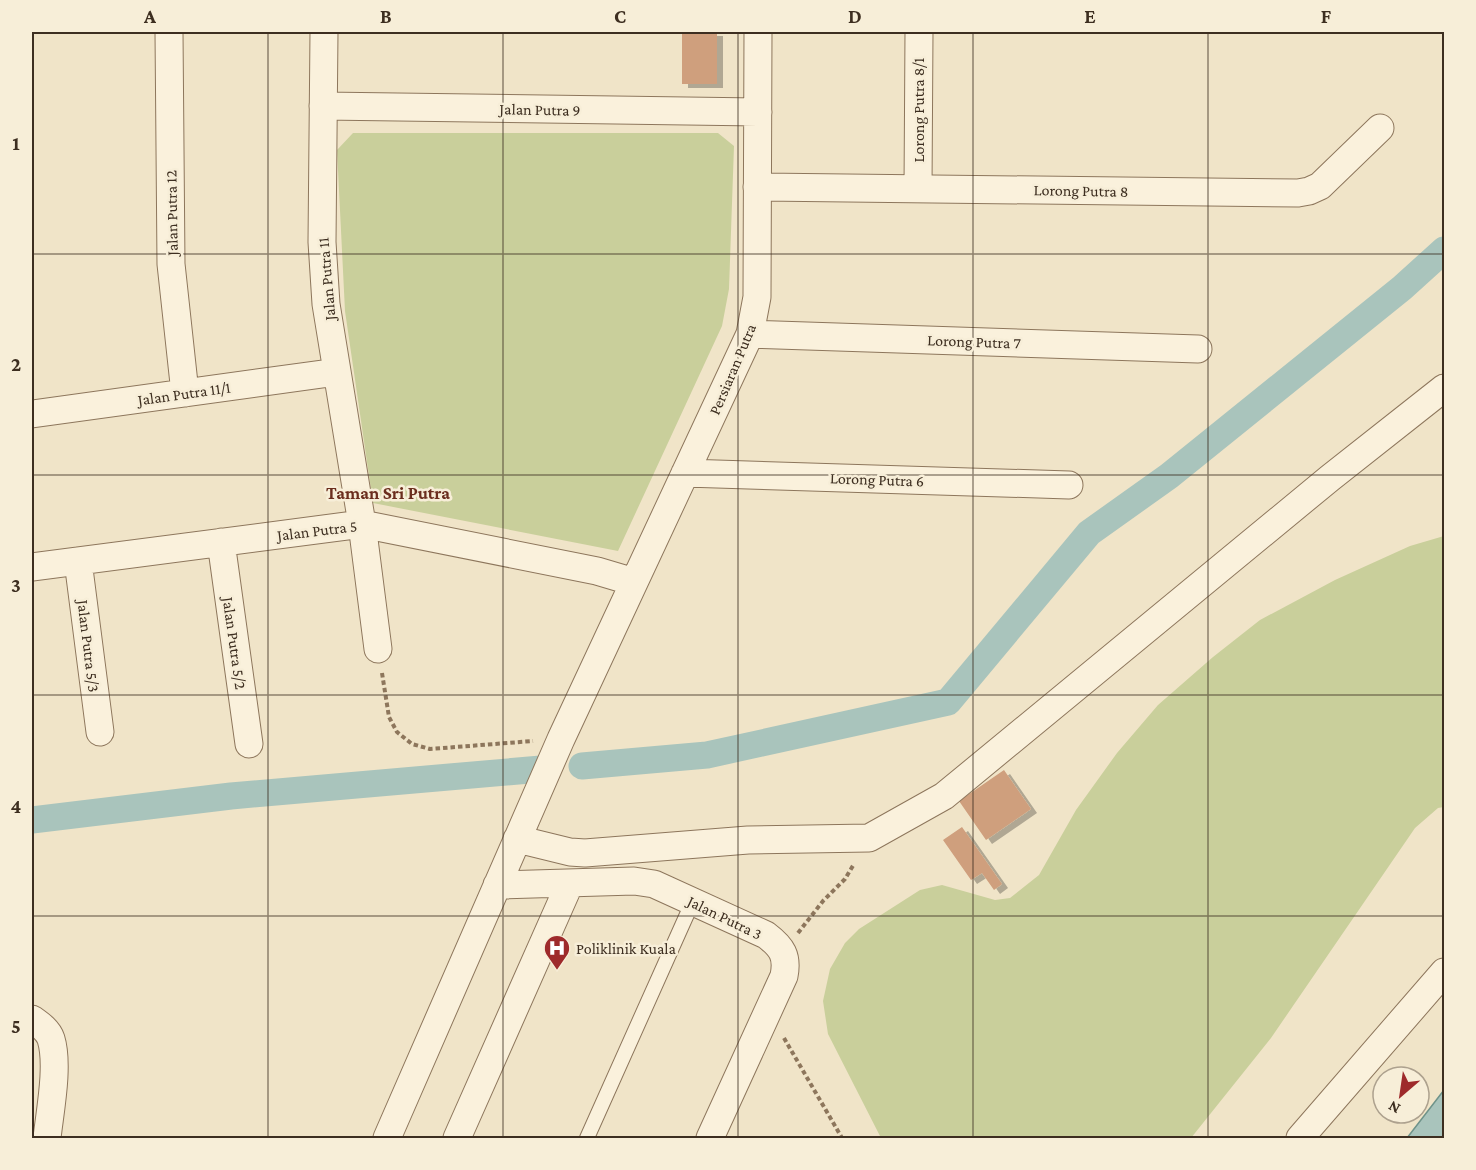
<svg xmlns="http://www.w3.org/2000/svg" width="1476" height="1170" font-family="'Crimson Pro',serif">
	<style>
		.green { fill: #c9cf9b }
		.water { fill: #a9c4bc; stroke: #6f938a; stroke-width: 1.5 }
		.lines { fill: none; stroke-linecap: round; stroke-linejoin: round }
		.canal { stroke: #a9c4bc; stroke-width: 27 }
		.building { fill: #cf9f7d; filter: url(#shadow) }
		.lane-casing { stroke: #8d765c; stroke-width: 16 }
		.street-casing { stroke: #8d765c; stroke-width: 29 }
		.path { stroke: #8d765c; stroke-width: 4; stroke-dasharray: 4.5 3; stroke-linecap: butt }
		.lane { stroke: #faf1dc; stroke-width: 14 }
		.street { stroke: #faf1dc; stroke-width: 27 }
		.grid { fill: none; stroke: #3d2e20; stroke-width: 1.5; stroke-opacity: 0.55 }
		.labels { text-anchor: middle; stroke-width: 5; stroke-linejoin: round; paint-order: stroke }
		.street-label { font-size: 16px; fill: #3d2e20; stroke: #f7eed8 }
		.poi-label { font-size: 16px; fill: #3d2e20; stroke: #f7eed8; text-anchor: start }
		.neighbourhood-label { font-size: 18px; font-weight: bold; fill: #6b2e1e; stroke: #f7eed8 }
		.neatline { fill: none; stroke: #3d2e20; stroke-width: 2 }
		.grid-label { font-size: 20px; text-anchor: middle; font-weight: bold; fill: #3d2e20 }
	</style>
	<defs>
		<filter id="shadow"><feDropShadow dx="6" dy="4" stdDeviation="0" flood-color="#0004"/></filter>
	</defs>
	<rect width="100%" height="100%" fill="#f0e4c8"/>
	<path class="green" d="M 353,133 L 718,133 L 734,146 L 729,289 L 722,326 L 618,551 L 373,503 L 345,311 L 337,150 Z
		M 1444,536 L 1444,807 L 1438,808 L 1415,828 L 1271,1038 L 1191,1138 L 881,1138 L 828,1034 L 823,1001 L 830,969 L 845,943 L 859,929 L 920,890 L 942,885 L 995,900 L 1010,898 L 1039,875 L 1076,810 L 1117,753 L 1158,705 L 1213,657 L 1260,620 L 1335,580 L 1410,546 Z"/>
	<path class="water" d="M 1444,1090 L 1444,1138 L 1407,1138 Z"/>
	<g class="lines">
		<path class="canal" d="M 582,766 L 707,755 L 948,702 L 1089,533 L 1169,476 L 1402,288 L 1444,250
			M 32,820 L 231,796 L 541,769"/>
	</g>
	<path class="building" d="M 682,32 L 717,32 L 717,84 L 682,84 Z
		M 1004,770 L 1031,809 L 986,840 L 959,801 Z
		M 962,827 L 1002,884 L 994,890 L 982,873 L 971,880 L 943,840 Z"/>
	<g class="lines">
		<g class="lane-casing">
			<path id="lane" d="M 587,1138 L 693,901"/>
		</g>
		<g class="street-casing">
			<path id="street" d="M 169,32 L 171,264 L 185,393
				M 324,32 L 322,242 L 326,304 L 362,524 L 378,649
				M 323,106 L 758,112
				M 757,187 L 1298,193 L 1309,191 L 1320,186 L 1380,128
				M 918,189 L 919,32
				M 750,334 L 1198,349
				M 32,414 L 337,372
				M 685,473 L 1069,485
				M 221,542 L 249,744
				M 78,561 L 100,732
				M 32,567 L 362,524 L 597,571 L 634,582
				M 517,839 L 570,852 L 585,853 L 748,840 L 869,838 L 944,796 L 1330,478 L 1444,388
				M 497,885 L 634,881 L 654,884 L 766,935 C 782,947 788,956 784,976 L 710,1138
				M 32,1019 C 39,1024 48,1030 51,1039 C 59,1065 50,1111 47,1138
				M 387,1138 L 561,739 L 750,334 L 757,297 L 758,32
				M 457,1138 L 570,883
				M 1300,1138 L 1444,972"/>
		</g>
		<path class="path" d="M 382,673 L 389,717 L 397,732 L 412,744 L 430,749 L 533,741
			M 798,933 L 823,901 L 845,879 L 854,864
			M 784,1038 L 842,1138"/>
		<use href="#lane" class="lane"/>
		<use href="#street" class="street"/>
	</g>
	<path class="grid" d="M 268,32 L 268,1138M 503,32 L 503,1138M 738,32 L 738,1138M 973,32 L 973,1138M 1208,32 L 1208,1138M 32,254 L 1444,254M 32,475 L 1444,475M 32,695 L 1444,695M 32,916 L 1444,916"/>
	<defs>
		<g id="hospital-pin" transform="scale(1.35)"><path d="M0 17L-7.5 6A9.5 9.5 0 1 1 7.5 6Z" fill="#9e2a2b" stroke="#f7eed8"/><path d="M-5-5h3v3.5h4V-5h3V5h-3V1.5h-4V5h-3Z" fill="#fff"/></g>
	</defs>
	<g fill-rule="evenodd">
		<use href="#hospital-pin" x="557" y="948"/>
	</g>
	<g class="labels">
		<g class="street-label">
			<text transform="translate(540 109) rotate(1)" y="6">Jalan Putra 9</text>
			<text transform="translate(918 110) rotate(-90)" y="6">Lorong Putra 8/1</text>
			<text transform="translate(1081 190) rotate(1)" y="6">Lorong Putra 8</text>
			<text transform="translate(171 213) rotate(-91)" y="6">Jalan Putra 12</text>
			<text transform="translate(326 279) rotate(-95)" y="6">Jalan Putra 11</text>
			<text transform="translate(974 341) rotate(2)" y="6">Lorong Putra 7</text>
			<text transform="translate(732 369) rotate(-67)" y="6">Persiaran Putra</text>
			<text transform="translate(184 393) rotate(-8)" y="6">Jalan Putra 11/1</text>
			<text transform="translate(877 479) rotate(2)" y="6">Lorong Putra 6</text>
			<text transform="translate(317 530) rotate(-7)" y="6">Jalan Putra 5</text>
			<text transform="translate(235 643) rotate(82)" y="6">Jalan Putra 5/2</text>
			<text transform="translate(89 646) rotate(83)" y="6">Jalan Putra 5/3</text>
			<text transform="translate(725 917) rotate(26)" y="6">Jalan Putra 3</text>
		</g>
		<g class="poi-label">
			<text x="576" y="954">Poliklinik Kuala</text>
		</g>
		<g class="neighbourhood-label">
			<text x="388" y="499">Taman Sri Putra</text>
		</g>
	</g>
	<rect width="1476" height="1170" fill="none" stroke="#f7eed8" stroke-width="66"/>
	<g transform="translate(1401 1095) rotate(209)"><circle r="28" fill="#f7eed8" stroke="#ada18e" stroke-width="1.5"/>
	<path d="M0-4.5L10 22L0 15L-10 22Z" fill="#9e2a2b"/>
	<text y="-9" font-size="16" font-weight="bold" text-anchor="middle" fill="#3d2e20">N</text>
	</g>
	<rect x="33" y="33" width="1410" height="1104" class="neatline"/>
	<g class="grid-label">
		<text x="150" y="23">A</text>
		<text x="386" y="23">B</text>
		<text x="620" y="23">C</text>
		<text x="855" y="23">D</text>
		<text x="1090" y="23">E</text>
		<text x="1326" y="23">F</text>
		<text x="16" y="150">1</text>
		<text x="16" y="371">2</text>
		<text x="16" y="592">3</text>
		<text x="16" y="813">4</text>
		<text x="16" y="1033">5</text>
	</g>
</svg>
